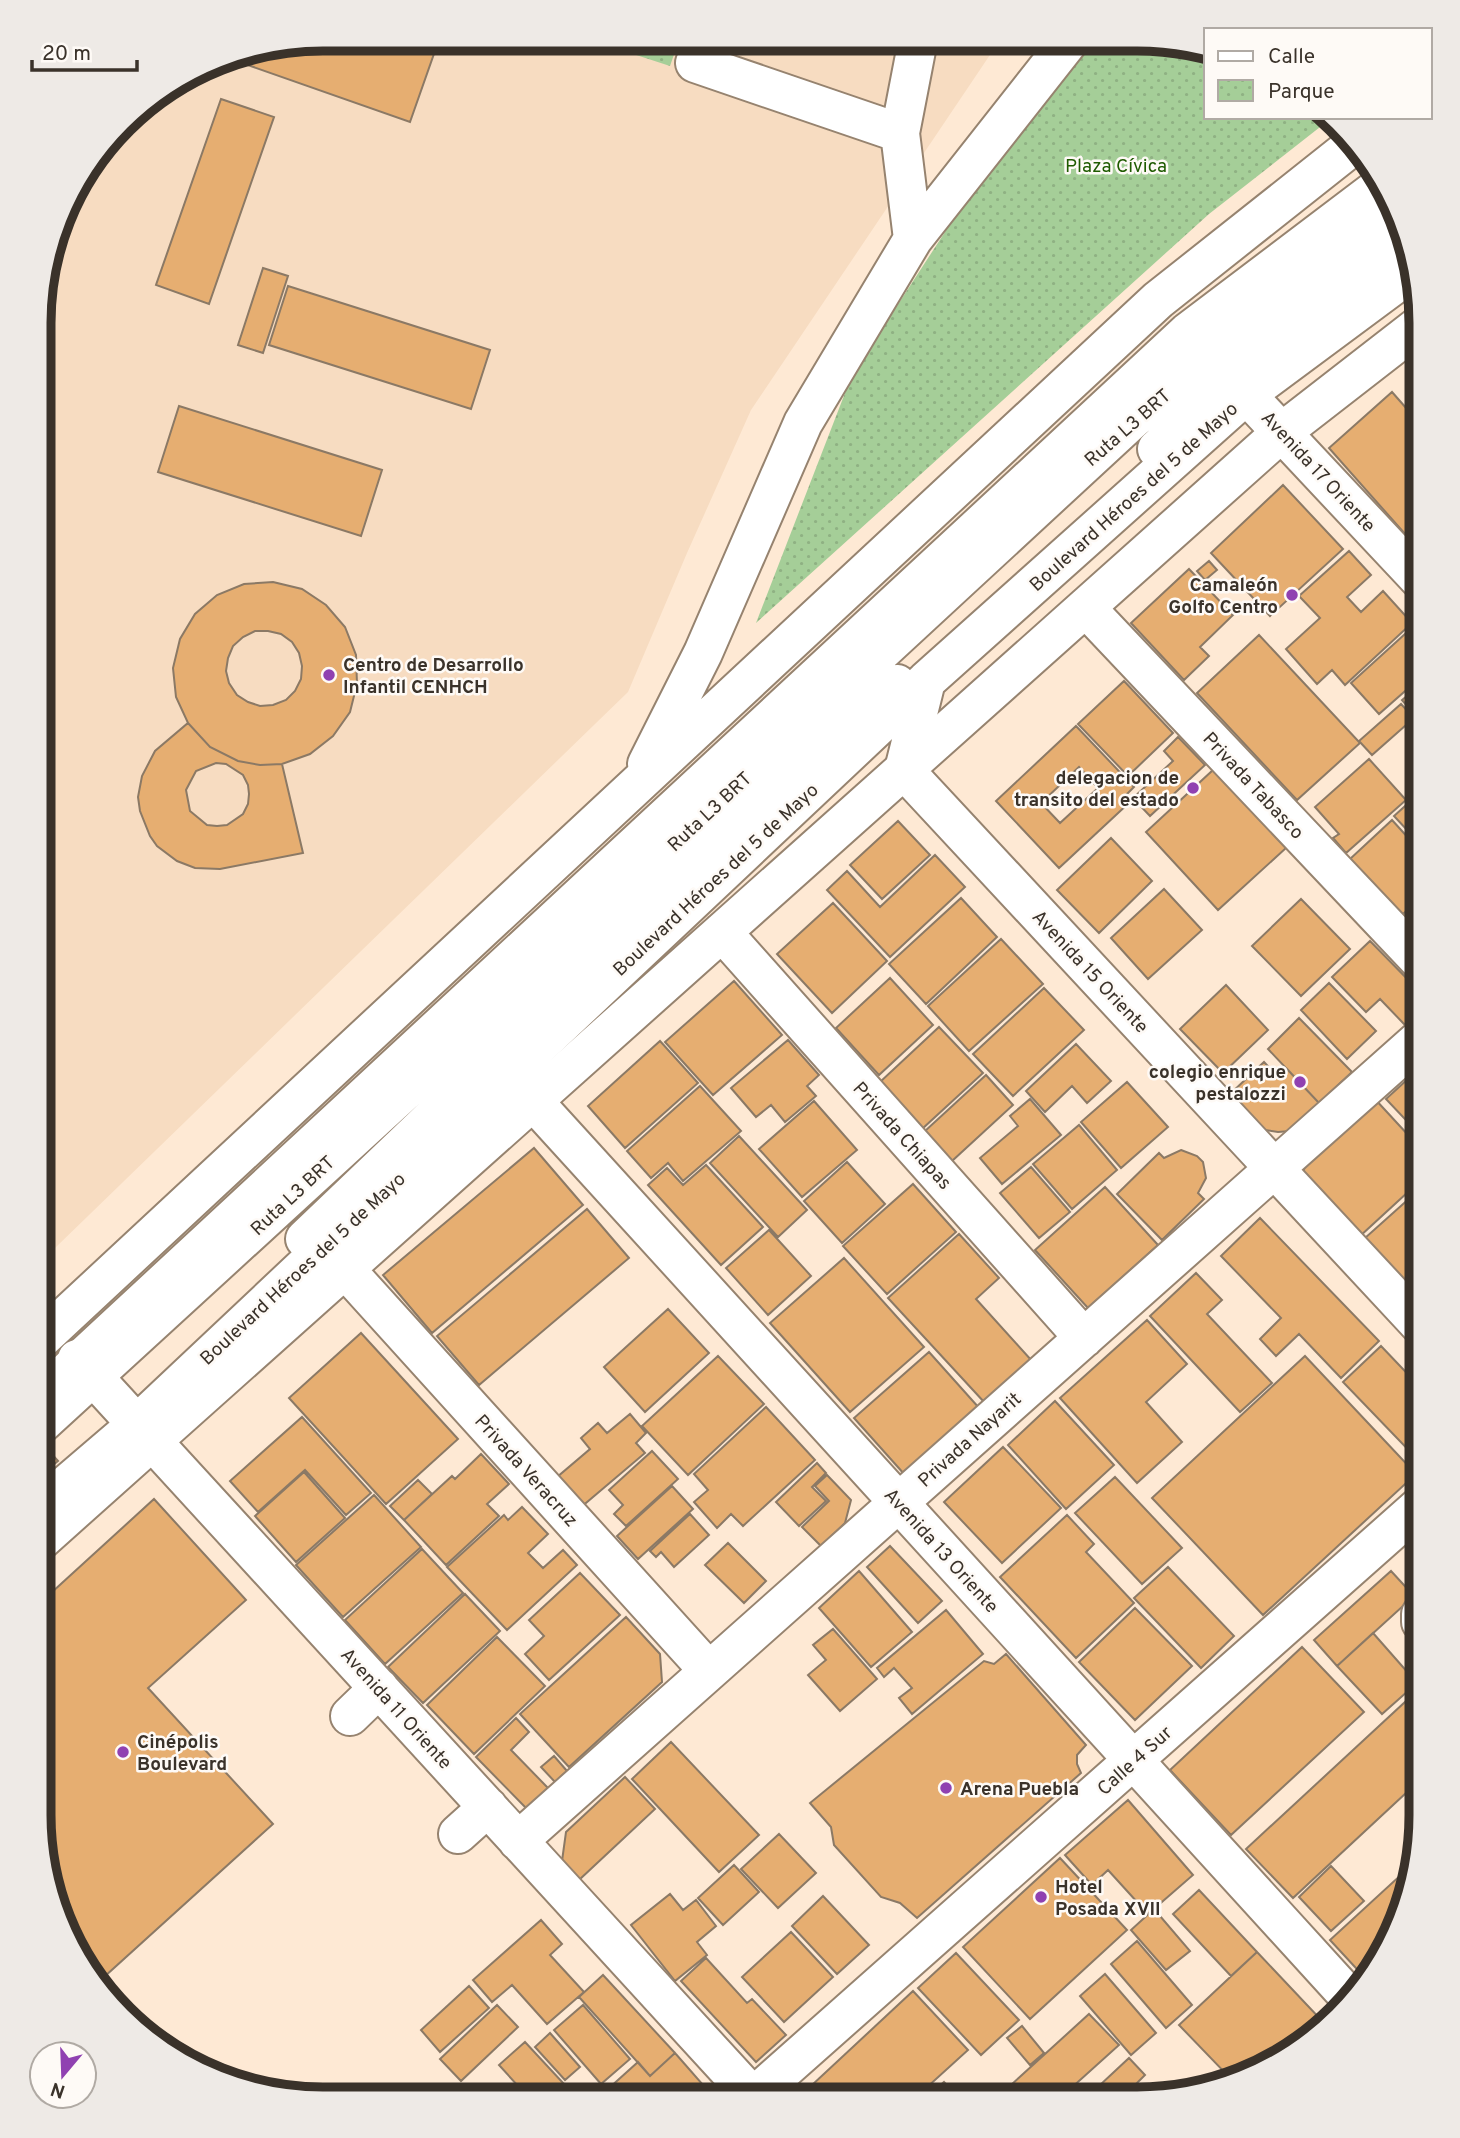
<svg xmlns="http://www.w3.org/2000/svg" width="1460" height="2138" font-family="Overpass,sans-serif">
	<style>
		.built { fill: #f7dcc1 }
		.park { fill: url(#park-dots) }
		.building { fill: #e6ae71; stroke: #8b7965; stroke-width: 2; fill-rule: evenodd }
		.lines { fill: none; stroke-linecap: round; stroke-linejoin: round }
		.minor-casing { stroke: #96836f; stroke-width: 42 }
		.major-casing { stroke: #96836f; stroke-width: 42 }
		.minor { stroke: #fff; stroke-width: 38 }
		.major { stroke: #fff; stroke-width: 38 }
		.poi-dot { fill: #9041b1; stroke: #fefaf6; stroke-width: 2.5 }
		.labels { text-anchor: middle; stroke-width: 5; stroke-linejoin: round; paint-order: stroke }
		.park-label { font-size: 19px; fill: #1f5b00; stroke: #fefaf6 }
		.street-label { font-size: 19px; fill: #3a322a; stroke: #fefaf6 }
		.poi-label { font-size: 19px; font-weight: bold; fill: #3a322a; stroke: #fefaf6; text-anchor: start }
		.rim { fill: none; stroke: #3a322a; stroke-width: 9 }
	</style>
	<defs>
		<pattern id="park-dots" width="8" height="8" patternUnits="userSpaceOnUse" patternTransform="scale(1.75)"><rect width="8" height="8" fill="#a5ce98"/><path d="M2 2h.1M6 6h.1" fill="none" stroke="#8fb183" stroke-width="1.8" stroke-linecap="round"/></pattern>
	</defs>
	<rect width="100%" height="100%" fill="#fee9d4"/>
	<path class="built" d="M 322,39 L 1000,40 L 751,410 L 687,553 L 628,692 L 55,1248 L 39,1230 L 41,285 L 76,181 L 136,109 L 231,54 Z"/>
	<path class="park" d="M 587,39 L 679,40 L 670,66 Z
		M 1093,41 L 1175,41 L 1206,49 L 1206,117 L 1327,117 L 1329,120 L 1209,214 L 756,623 L 852,375 L 999,149 Z"/>
	<path class="building" d="M 322,38 L 411,39 L 436,48 L 410,122 L 225,57 L 231,54 Z
		M 221,99 L 274,117 L 209,304 L 156,285 Z
		M 263,268 L 288,276 L 263,353 L 238,345 Z
		M 288,286 L 490,350 L 471,409 L 269,345 Z
		M 1392,392 L 1421,425 L 1421,552 L 1329,448 Z
		M 179,406 L 382,470 L 361,536 L 158,472 Z
		M 1283,485 L 1343,549 L 1270,616 L 1211,553 Z
		M 1349,551 L 1371,575 L 1347,597 L 1361,612 L 1383,591 L 1412,623 L 1345,685 L 1332,670 L 1317,684 L 1286,649 L 1320,618 L 1299,596 Z
		M 1209,561 L 1217,570 L 1205,580 L 1197,571 Z
		M 1189,569 L 1233,615 L 1200,647 L 1209,656 L 1184,680 L 1131,623 Z
		M 273,582 L 302,589 L 326,605 L 345,627 L 356,655 L 357,684 L 350,712 L 333,736 L 310,754 L 282,764 L 260,765 L 238,761 L 210,747 L 188,723 L 176,697 L 173,668 L 180,639 L 195,614 L 217,595 L 244,584 ZM 255,631 L 268,631 L 281,634 L 292,642 L 299,653 L 302,666 L 301,679 L 295,691 L 286,700 L 273,705 L 260,706 L 248,702 L 237,695 L 229,683 L 226,671 L 228,658 L 233,646 L 243,637 Z
		M 1416,624 L 1421,630 L 1421,677 L 1379,714 L 1351,683 Z
		M 1259,635 L 1360,743 L 1297,800 L 1197,693 Z
		M 1124,681 L 1173,733 L 1128,776 L 1078,724 Z
		M 1421,684 L 1421,722 L 1402,700 Z
		M 1401,704 L 1414,718 L 1372,755 L 1359,741 Z
		M 188,723 L 210,747 L 238,761 L 260,765 L 282,764 L 303,853 L 220,869 L 195,868 L 177,861 L 157,846 L 150,836 L 140,811 L 138,797 L 142,776 L 155,751 ZM 216,763 L 226,764 L 243,775 L 248,785 L 249,794 L 248,804 L 243,814 L 227,825 L 217,826 L 207,825 L 190,811 L 186,790 L 196,771 Z
		M 1076,726 L 1134,787 L 1125,796 L 1131,801 L 1059,868 L 996,801 ZM 1079,767 L 1098,788 L 1060,823 L 1041,803 Z
		M 1178,737 L 1205,765 L 1150,816 L 1133,798 L 1173,761 L 1164,751 Z
		M 1369,759 L 1406,800 L 1346,853 L 1333,838 L 1339,834 L 1315,807 Z
		M 1213,770 L 1286,848 L 1218,910 L 1146,832 Z
		M 1414,798 L 1421,805 L 1421,845 L 1394,816 Z
		M 1392,820 L 1421,852 L 1421,897 L 1402,915 L 1350,859 Z
		M 898,821 L 930,855 L 882,899 L 850,865 Z
		M 1111,838 L 1152,881 L 1099,933 L 1057,890 Z
		M 935,855 L 965,887 L 890,957 L 827,890 L 847,871 L 880,907 Z
		M 1164,889 L 1202,930 L 1148,979 L 1111,938 Z
		M 961,898 L 997,937 L 926,1004 L 889,964 Z
		M 1301,899 L 1350,949 L 1301,996 L 1252,946 Z
		M 1421,901 L 1421,931 L 1406,915 Z
		M 833,903 L 887,961 L 832,1013 L 777,954 Z
		M 1001,939 L 1043,984 L 969,1051 L 928,1006 Z
		M 1370,941 L 1421,993 L 1421,1010 L 1405,1025 L 1380,999 L 1366,1012 L 1332,977 Z
		M 890,978 L 933,1025 L 879,1075 L 836,1028 Z
		M 734,981 L 782,1035 L 713,1095 L 665,1042 Z
		M 1329,983 L 1376,1031 L 1347,1059 L 1301,1010 Z
		M 1226,985 L 1268,1030 L 1223,1073 L 1180,1029 Z
		M 1044,988 L 1084,1030 L 1013,1096 L 973,1054 Z
		M 1299,1018 L 1352,1072 L 1319,1103 L 1268,1049 Z
		M 939,1027 L 983,1073 L 922,1129 L 880,1082 Z
		M 788,1040 L 819,1075 L 807,1086 L 816,1096 L 785,1122 L 771,1105 L 756,1117 L 731,1088 Z
		M 660,1041 L 698,1083 L 625,1148 L 588,1106 Z
		M 1076,1044 L 1111,1081 L 1087,1103 L 1072,1086 L 1045,1112 L 1026,1091 Z
		M 1264,1062 L 1278,1077 L 1287,1069 L 1319,1103 L 1290,1131 L 1278,1132 L 1265,1130 L 1229,1095 Z
		M 1421,1067 L 1421,1136 L 1386,1099 Z
		M 986,1075 L 1013,1105 L 952,1161 L 925,1131 Z
		M 1127,1082 L 1168,1127 L 1121,1168 L 1081,1122 Z
		M 700,1086 L 741,1131 L 683,1181 L 668,1163 L 651,1178 L 627,1151 Z
		M 1374,1098 L 1421,1149 L 1421,1180 L 1359,1237 L 1303,1175 L 1305,1164 Z
		M 1030,1099 L 1061,1135 L 1002,1184 L 980,1158 L 1018,1126 L 1010,1116 Z
		M 814,1101 L 857,1150 L 802,1197 L 759,1149 Z
		M 1079,1125 L 1117,1170 L 1072,1209 L 1033,1164 Z
		M 739,1136 L 807,1210 L 778,1237 L 710,1163 Z
		M 534,1148 L 583,1205 L 432,1333 L 383,1275 Z
		M 1181,1150 L 1197,1156 L 1203,1162 L 1206,1178 L 1198,1193 L 1204,1199 L 1162,1240 L 1117,1194 L 1159,1153 L 1164,1158 Z
		M 847,1162 L 885,1204 L 842,1243 L 804,1201 Z
		M 706,1165 L 763,1227 L 721,1265 L 648,1185 L 667,1168 L 683,1185 Z
		M 1031,1167 L 1070,1212 L 1039,1238 L 1000,1193 Z
		M 913,1184 L 956,1232 L 887,1294 L 843,1246 Z
		M 1105,1187 L 1158,1245 L 1088,1308 L 1035,1250 Z
		M 1421,1188 L 1421,1298 L 1365,1238 Z
		M 587,1209 L 629,1258 L 479,1385 L 437,1336 Z
		M 1260,1218 L 1379,1341 L 1341,1378 L 1299,1334 L 1276,1356 L 1260,1339 L 1281,1318 L 1221,1256 Z
		M 769,1230 L 811,1276 L 768,1315 L 726,1268 Z
		M 959,1234 L 999,1278 L 976,1299 L 1032,1361 L 985,1403 L 888,1298 Z
		M 844,1258 L 924,1347 L 850,1412 L 770,1323 Z
		M 1196,1273 L 1222,1300 L 1207,1314 L 1272,1383 L 1240,1412 L 1150,1316 Z
		M 668,1309 L 709,1353 L 645,1412 L 604,1367 Z
		M 1147,1320 L 1187,1364 L 1146,1402 L 1182,1442 L 1137,1483 L 1060,1398 Z
		M 361,1333 L 458,1439 L 386,1504 L 289,1398 Z
		M 1381,1346 L 1421,1388 L 1421,1463 L 1343,1382 Z
		M 929,1352 L 980,1409 L 905,1475 L 854,1418 Z
		M 718,1356 L 764,1404 L 688,1475 L 642,1426 Z
		M 1305,1356 L 1416,1474 L 1263,1615 L 1152,1498 Z
		M 1055,1401 L 1114,1465 L 1066,1509 L 1008,1445 Z
		M 766,1407 L 815,1460 L 743,1526 L 731,1514 L 717,1528 L 694,1502 L 708,1490 L 694,1474 Z
		M 630,1414 L 646,1433 L 636,1443 L 645,1453 L 580,1508 L 556,1478 L 590,1449 L 581,1438 L 598,1423 L 607,1433 Z
		M 302,1417 L 371,1493 L 346,1515 L 305,1470 L 258,1512 L 230,1481 Z
		M 39,1440 L 58,1461 L 39,1477 Z
		M 1003,1447 L 1061,1508 L 1002,1563 L 944,1502 Z
		M 652,1451 L 678,1479 L 626,1526 L 614,1514 L 623,1505 L 609,1490 Z
		M 481,1454 L 509,1484 L 487,1504 L 499,1516 L 446,1565 L 404,1520 L 452,1476 L 455,1479 Z
		M 817,1463 L 826,1473 L 812,1487 L 826,1501 L 799,1526 L 776,1502 Z
		M 304,1472 L 345,1518 L 296,1562 L 255,1516 Z
		M 827,1475 L 851,1500 L 845,1523 L 821,1546 L 802,1527 L 829,1501 L 815,1486 Z
		M 1115,1477 L 1182,1548 L 1142,1584 L 1075,1513 Z
		M 418,1480 L 432,1494 L 404,1520 L 390,1506 Z
		M 672,1486 L 693,1509 L 638,1559 L 617,1536 Z
		M 374,1495 L 421,1547 L 343,1617 L 296,1565 Z
		M 154,1499 L 246,1600 L 148,1688 L 273,1824 L 104,1977 L 94,1966 L 91,1969 L 68,1941 L 38,1816 L 39,1604 Z
		M 522,1507 L 548,1534 L 528,1553 L 543,1568 L 563,1550 L 577,1565 L 507,1630 L 447,1567 L 504,1515 L 508,1520 Z
		M 690,1514 L 709,1535 L 674,1567 L 661,1552 L 656,1557 L 650,1551 Z
		M 1067,1515 L 1094,1544 L 1086,1552 L 1134,1603 L 1076,1658 L 1000,1577 Z
		M 728,1543 L 766,1581 L 744,1603 L 705,1565 Z
		M 890,1546 L 942,1601 L 918,1623 L 867,1567 Z
		M 422,1549 L 463,1593 L 385,1664 L 345,1620 Z
		M 1168,1567 L 1234,1636 L 1201,1668 L 1134,1598 Z
		M 859,1571 L 912,1632 L 871,1667 L 819,1608 Z
		M 1391,1571 L 1414,1596 L 1337,1666 L 1314,1640 Z
		M 580,1573 L 620,1615 L 549,1680 L 525,1654 L 544,1636 L 529,1620 Z
		M 465,1594 L 500,1631 L 423,1703 L 388,1667 Z
		M 1135,1608 L 1192,1666 L 1135,1720 L 1079,1662 Z
		M 946,1610 L 983,1654 L 912,1714 L 899,1698 L 912,1688 L 894,1668 L 884,1677 L 877,1668 Z
		M 626,1617 L 660,1654 L 662,1682 L 569,1767 L 520,1714 Z
		M 833,1629 L 877,1679 L 840,1711 L 808,1675 L 826,1660 L 813,1645 Z
		M 1373,1633 L 1417,1683 L 1382,1714 L 1337,1666 Z
		M 497,1637 L 545,1686 L 474,1754 L 427,1705 Z
		M 1302,1647 L 1364,1712 L 1231,1835 L 1170,1770 Z
		M 1006,1654 L 1086,1745 L 1077,1755 L 1077,1764 L 1081,1773 L 917,1918 L 900,1903 L 881,1897 L 834,1845 L 831,1827 L 810,1803 L 984,1661 L 994,1664 Z
		M 1418,1690 L 1421,1693 L 1421,1779 L 1293,1898 L 1246,1849 Z
		M 516,1718 L 529,1732 L 511,1750 L 548,1788 L 527,1809 L 476,1757 Z
		M 671,1742 L 759,1835 L 719,1872 L 632,1779 Z
		M 554,1756 L 567,1771 L 555,1782 L 541,1767 Z
		M 625,1777 L 655,1809 L 579,1880 L 562,1861 L 566,1832 Z
		M 1128,1800 L 1193,1875 L 1148,1914 L 1108,1870 L 1092,1885 L 1065,1855 Z
		M 779,1834 L 816,1873 L 778,1908 L 741,1869 Z
		M 1060,1858 L 1127,1930 L 1030,2019 L 963,1947 Z
		M 1416,1861 L 1406,1907 L 1373,1974 L 1367,1980 L 1330,1940 Z
		M 734,1865 L 759,1892 L 723,1925 L 698,1898 Z
		M 1331,1866 L 1364,1901 L 1331,1931 L 1299,1897 Z
		M 1199,1890 L 1257,1952 L 1231,1976 L 1173,1914 Z
		M 670,1894 L 683,1910 L 696,1900 L 716,1926 L 697,1942 L 707,1955 L 675,1981 L 631,1925 Z
		M 823,1896 L 869,1945 L 837,1974 L 792,1926 Z
		M 1154,1909 L 1190,1951 L 1166,1970 L 1131,1930 Z
		M 541,1920 L 562,1944 L 550,1955 L 584,1992 L 547,2024 L 512,1985 L 492,2002 L 473,1980 Z
		M 791,1932 L 833,1977 L 784,2022 L 742,1977 Z
		M 1137,1941 L 1192,2005 L 1166,2028 L 1111,1964 Z
		M 1257,1952 L 1324,2023 L 1299,2046 L 1263,2070 L 1230,2078 L 1179,2025 Z
		M 956,1953 L 1019,2020 L 981,2055 L 918,1988 Z
		M 706,1958 L 747,2003 L 752,1999 L 786,2035 L 756,2062 L 681,1981 Z
		M 1105,1974 L 1156,2033 L 1131,2055 L 1080,1996 Z
		M 603,1975 L 675,2053 L 650,2076 L 579,1997 Z
		M 469,1986 L 489,2008 L 440,2052 L 421,2030 Z
		M 913,1991 L 968,2050 L 914,2099 L 797,2099 Z
		M 497,2005 L 518,2027 L 461,2081 L 440,2059 Z
		M 583,2005 L 630,2059 L 601,2084 L 554,2030 Z
		M 1089,2014 L 1119,2045 L 1059,2099 L 1026,2099 L 1012,2084 Z
		M 1324,2023 L 1327,2026 L 1324,2029 L 1299,2046 Z
		M 1022,2026 L 1044,2053 L 1030,2065 L 1007,2038 Z
		M 550,2033 L 580,2067 L 565,2080 L 535,2047 Z
		M 525,2042 L 577,2098 L 529,2098 L 499,2065 Z
		M 675,2053 L 711,2094 L 706,2098 L 598,2098 L 638,2062 L 650,2076 Z
		M 1129,2058 L 1145,2075 L 1132,2088 L 1137,2093 L 1129,2099 L 1114,2099 L 1100,2085 Z
		M 944,2082 L 960,2099 L 925,2099 Z
		M 1159,2084 L 1167,2093 L 1144,2098 Z
		M 1093,2089 L 1102,2099 L 1082,2099 Z"/>
	<g class="lines">
		<g class="minor-casing">
			<path id="minor" d="M 695,63 L 900,133
				M 913,239 L 900,133 L 918,40
				M 1224,371 L 1421,581
				M 1157,449 L 1233,380 L 1405,252
				M 1086,608 L 1421,962
				M 647,764 L 703,653 L 803,423 L 913,239 L 1069,41
				M 904,770 L 1421,1326
				M 722,932 L 1084,1338
				M 533,1101 L 1351,1999
				M 305,1239 L 723,840 L 897,684
				M 345,1269 L 709,1671
				M 39,1341 L 1158,300 L 1351,147
				M 77,1359 L 754,2098
				M 39,1426 L 500,1004 L 1133,419 L 1397,215
				M 39,1542 L 1282,432 L 1421,324
				M 1421,1622 L 1421,1614
				M 350,1716 L 379,1688
				M 458,1834 L 488,1807
				M 518,1841 L 1421,1038
				M 752,2098 L 1421,1505"/>
		</g>
		<g class="major-casing">
			<path id="major" d="M 904,770 L 926,681
				M 39,1398 L 1188,332 L 1382,185
				M 39,1508 L 136,1425 L 926,681 L 1247,394 L 1410,273"/>
		</g>
		<use href="#minor" class="minor"/>
		<use href="#major" class="major"/>
	</g>
	<g class="poi-dot">
		<circle cx="1292" cy="595" r="7"/>
		<circle cx="329" cy="675" r="7"/>
		<circle cx="1193" cy="788" r="7"/>
		<circle cx="1300" cy="1082" r="7"/>
		<circle cx="123" cy="1752" r="7"/>
		<circle cx="946" cy="1788" r="7"/>
		<circle cx="1041" cy="1897" r="7"/>
	</g>
	<g class="labels">
		<g class="park-label">
			<text x="1116" y="172">Plaza Cívica</text>
		</g>
		<g class="street-label">
			<text transform="translate(1127 427) rotate(-41)" y="7">Ruta L3 BRT</text>
			<text transform="translate(1319 471) rotate(47)" y="7">Avenida 17 Oriente</text>
			<text transform="translate(1133 496) rotate(-42)" y="7">Boulevard Héroes del 5 de Mayo</text>
			<text transform="translate(1254 785) rotate(47)" y="7">Privada Tabasco</text>
			<text transform="translate(709 811) rotate(-43)" y="7">Ruta L3 BRT</text>
			<text transform="translate(715 879) rotate(-43)" y="7">Boulevard Héroes del 5 de Mayo</text>
			<text transform="translate(1091 971) rotate(47)" y="7">Avenida 15 Oriente</text>
			<text transform="translate(903 1135) rotate(48)" y="7">Privada Chiapas</text>
			<text transform="translate(292 1195) rotate(-43)" y="7">Ruta L3 BRT</text>
			<text transform="translate(302 1268) rotate(-43)" y="7">Boulevard Héroes del 5 de Mayo</text>
			<text transform="translate(969 1439) rotate(-42)" y="7">Privada Nayarit</text>
			<text transform="translate(527 1470) rotate(48)" y="7">Privada Veracruz</text>
			<text transform="translate(942 1550) rotate(48)" y="7">Avenida 13 Oriente</text>
			<text transform="translate(397 1708) rotate(48)" y="7">Avenida 11 Oriente</text>
			<text transform="translate(1134 1760) rotate(-42)" y="7">Calle 4 Sur</text>
		</g>
		<g class="poi-label">
			<text x="1278" y="591" text-anchor="end">Camaleón<tspan x="1278" dy="22">Golfo Centro</tspan></text>
			<text x="343" y="671">Centro de Desarrollo<tspan x="343" dy="22">Infantil CENHCH</tspan></text>
			<text x="1179" y="784" text-anchor="end">delegacion de<tspan x="1179" dy="22">transito del estado</tspan></text>
			<text x="1286" y="1078" text-anchor="end">colegio enrique<tspan x="1286" dy="22">pestalozzi</tspan></text>
			<text x="137" y="1748">Cinépolis<tspan x="137" dy="22">Boulevard</tspan></text>
			<text x="960" y="1795">Arena Puebla</text>
			<text x="1055" y="1893">Hotel<tspan x="1055" dy="22">Posada XVII</tspan></text>
		</g>
	</g>
	<path d="M0 0H1460V2138H0ZM323 51H1137A272 272 0 0 1 1409 323V1815A272 272 0 0 1 1137 2087H323A272 272 0 0 1 51 1815V323A272 272 0 0 1 323 51Z" fill="#eeeae6" fill-rule="evenodd"/>
	<path class="rim" d="M323 51H1137A272 272 0 0 1 1409 323V1815A272 272 0 0 1 1137 2087H323A272 272 0 0 1 51 1815V323A272 272 0 0 1 323 51Z"/>
	<rect x="1204" y="28" width="228" height="91" fill="#fefaf6" stroke="#b0aaa4" stroke-width="2"/>
	<rect x="1218" y="51" width="35" height="10" fill="#ffffff" stroke="#b0aaa4" stroke-width="2"/>
	<text x="1268" y="63" font-size="21" fill="#3a322a">Calle</text>
	<rect x="1218" y="80" width="35" height="21" fill="url(#park-dots)" stroke="#b0aaa4" stroke-width="2"/>
	<text x="1268" y="98" font-size="21" fill="#3a322a">Parque</text>
	<g transform="translate(63 2075) rotate(199)"><circle r="33" fill="#fefaf6" stroke="#b0aaa4" stroke-width="2"/>
	<path d="M0-5L12 26L0 18L-12 26Z" fill="#9041b1"/>
	<text y="-10" font-size="19" font-weight="bold" text-anchor="middle" fill="#3a322a">N</text>
	</g>
	<path d="M32 60v10h105v-10" fill="none" stroke="#3a322a" stroke-width="3.5"/>
	<text x="42" y="60" font-size="21" fill="#3a322a" stroke="#fefaf6" stroke-width="5" paint-order="stroke">20 m</text>
</svg>
